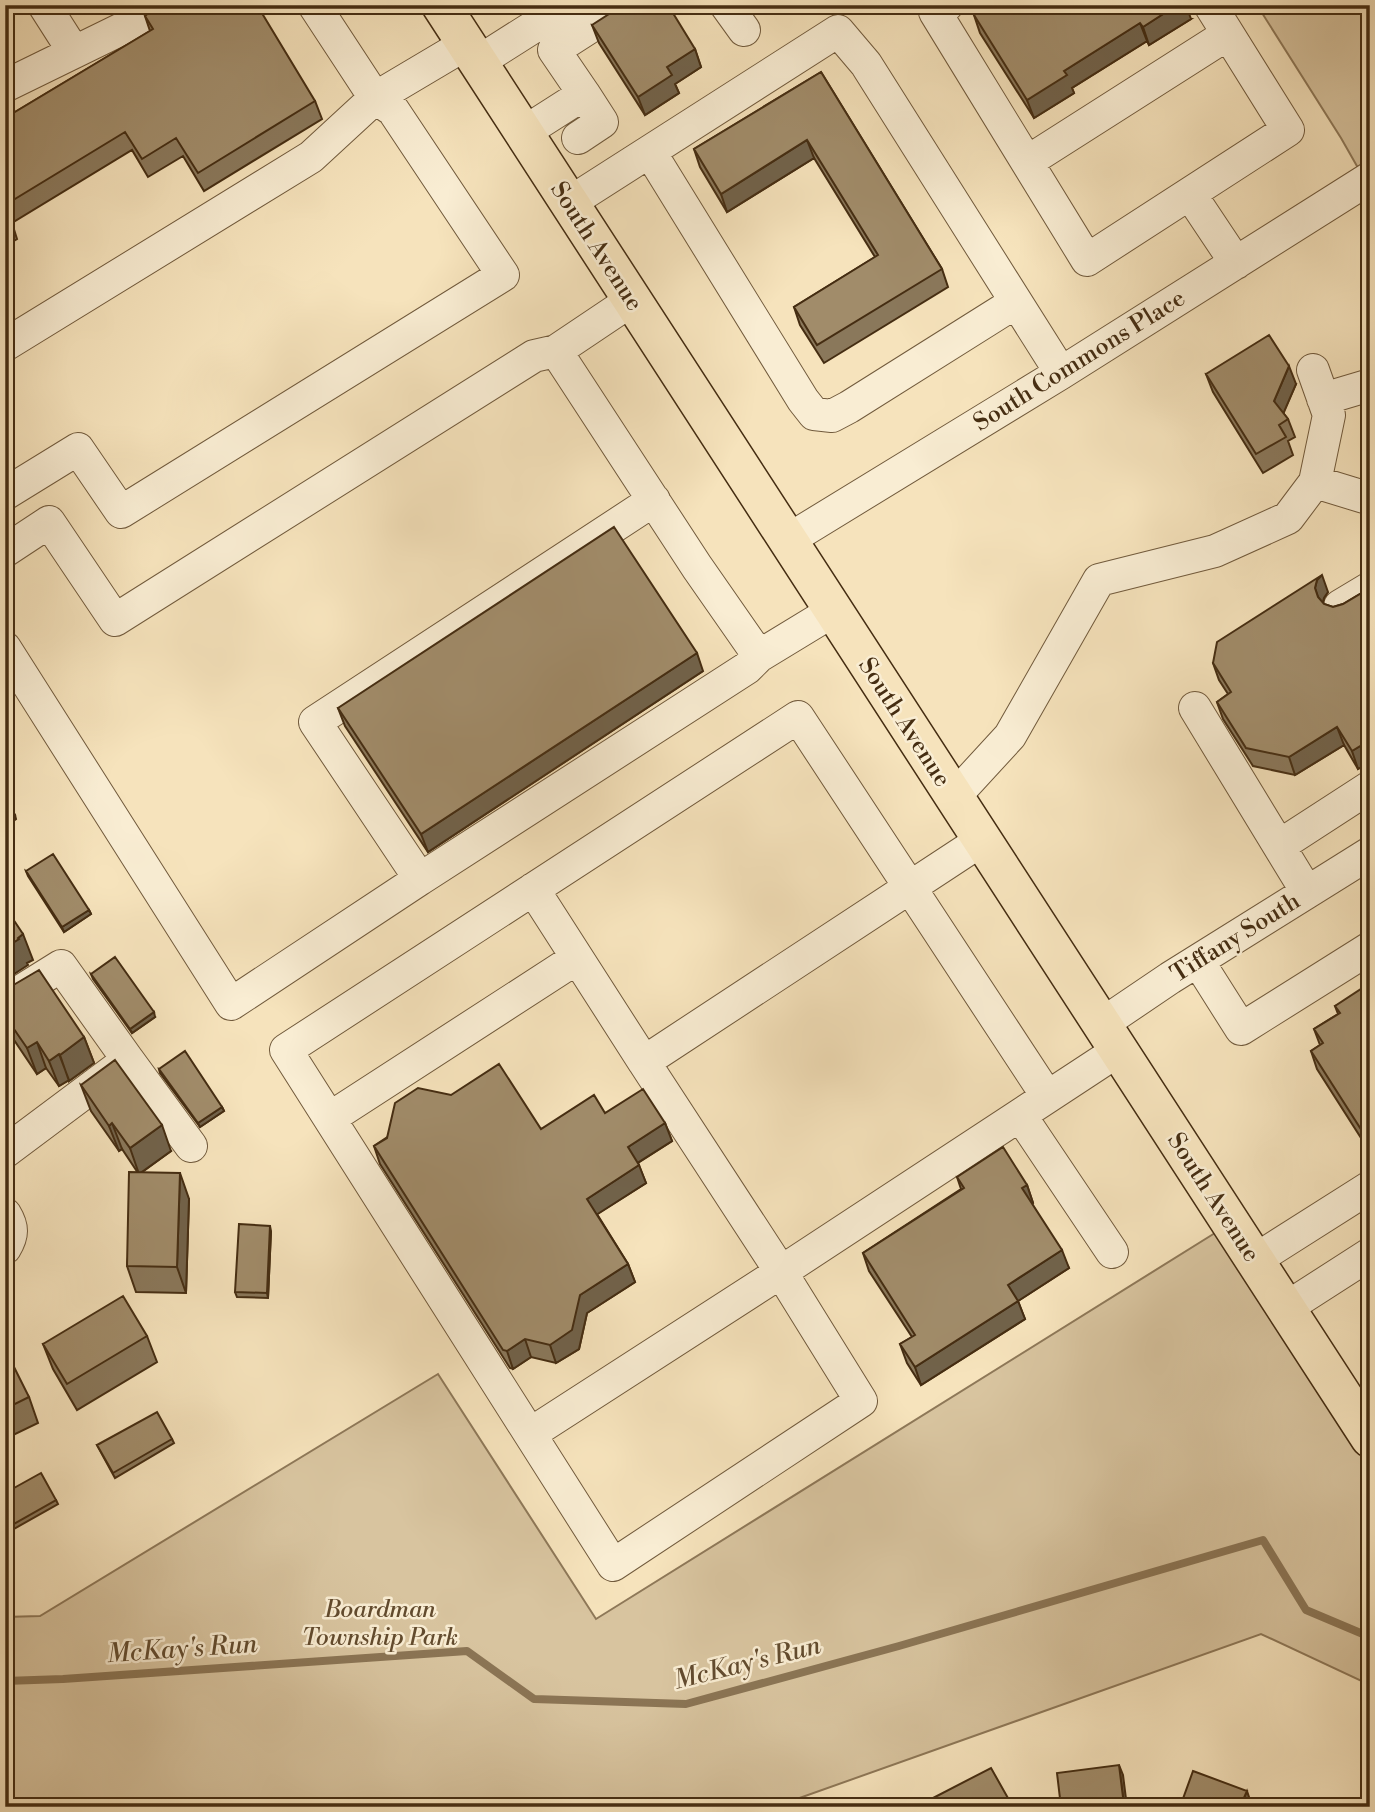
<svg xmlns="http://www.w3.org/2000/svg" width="1375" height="1812" font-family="'Libre Bodoni',serif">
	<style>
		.green { fill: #d8c49f; stroke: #8e7858; stroke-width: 2 }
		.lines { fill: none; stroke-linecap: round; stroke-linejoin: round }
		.stream { stroke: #8b7555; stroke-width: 8 }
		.minor-casing { stroke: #715a3c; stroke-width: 34 }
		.major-casing { stroke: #452d12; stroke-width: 41 }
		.minor { stroke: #f9edd3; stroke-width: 32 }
		.major { stroke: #f6e3bc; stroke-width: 38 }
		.wall { fill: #8a785b; stroke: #452d12; stroke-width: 2 }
		.shaded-wall { fill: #71624a; stroke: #452d12; stroke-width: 2 }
		.building { fill: #a18c6a; stroke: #452d12; stroke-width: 2 }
		.labels { text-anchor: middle; stroke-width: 5; stroke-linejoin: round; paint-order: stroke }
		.street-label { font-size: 24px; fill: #452d12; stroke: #f9edd3 }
		.park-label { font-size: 24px; font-style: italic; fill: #624b2e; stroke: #f9edd3 }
		.water-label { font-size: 26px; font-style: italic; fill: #624b2e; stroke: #f9edd3 }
	</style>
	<rect width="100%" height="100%" fill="#f6e3bc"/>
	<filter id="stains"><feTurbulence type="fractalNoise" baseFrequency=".00286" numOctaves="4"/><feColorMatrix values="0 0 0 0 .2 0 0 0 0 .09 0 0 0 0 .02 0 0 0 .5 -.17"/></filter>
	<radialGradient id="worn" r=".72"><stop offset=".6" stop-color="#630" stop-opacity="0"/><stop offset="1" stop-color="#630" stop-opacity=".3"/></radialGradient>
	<path class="green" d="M 1257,5 L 1370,5 L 1370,189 L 1341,138 Z
		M 1231,1223 L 1370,1438 L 1370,1685 L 1261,1634 L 777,1806 L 767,1807 L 5,1807 L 5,1617 L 40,1616 L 438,1374 L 596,1619 Z"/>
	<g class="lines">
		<path class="stream" d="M 5,1681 L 63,1679 L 467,1651 L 534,1699 L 686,1704 L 899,1646 L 1263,1540 L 1306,1610 L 1370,1637"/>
		<g class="minor-casing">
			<path id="minor" d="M 44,5 L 74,52
				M 726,5 L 744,30
				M 947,5 L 935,12 L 1087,260 L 1288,130 L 1210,5
				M 478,62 L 568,5
				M 5,86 L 142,19
				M 584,94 L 554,50 L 624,5
				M 523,133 L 584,94 L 602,122 L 578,138
				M 650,152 L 803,400 L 814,414 L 832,416 L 849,407 L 1016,302
				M 1027,162 L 1228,34
				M 1190,194 L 1236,263
				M 569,203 L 838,31 L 866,64 L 1061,373
				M 632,300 L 556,351 L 697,567 L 759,656 L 833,611
				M 5,345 L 311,157 L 375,98 L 466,44
				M 1323,399 L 1370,385
				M 1315,482 L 1364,497 L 1370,494
				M 5,494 L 78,449 L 121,512 L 503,275 L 393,110 L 375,98 L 314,5
				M 654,500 L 315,722 L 420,879 L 747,668 L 759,656
				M 788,540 L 1061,373 L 1370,178
				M 5,551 L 49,522 L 115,620 L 534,356 L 556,351
				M 1340,606 L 1370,588
				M 5,648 L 231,1004 L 420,879
				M 1195,708 L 1307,892
				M 954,797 L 1010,736 L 1099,580 L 1215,551 L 1288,518 L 1315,482 L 1329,415 L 1313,370
				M 1279,846 L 1370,787
				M 533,889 L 644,1062 L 982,840
				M 1198,961 L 1241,1029 L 1370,948
				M 5,1001 L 61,966 L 128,1060
				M 1102,1024 L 1170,978 L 1370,853
				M 644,1062 L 781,1272 L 861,1401 L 613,1565 L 286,1050 L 798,717 L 1047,1096
				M 1020,1115 L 1112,1252
				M 330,1118 L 577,958
				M 5,1152 L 128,1060 L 191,1146
				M 5,1214 C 13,1227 13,1235 5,1248
				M 1255,1260 L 1370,1187
				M 1286,1308 L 1370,1254
				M 530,1434 L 781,1272 L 1119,1050"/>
		</g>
		<g class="major-casing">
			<path id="major" d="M 441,5 L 1370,1438"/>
		</g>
		<use href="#minor" class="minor"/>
		<use href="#major" class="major"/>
	</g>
	<path class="wall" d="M 186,9 L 315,101 L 322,119 L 204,191 L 183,156 L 148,177 L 132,150 L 12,223 L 17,239 L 5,246 L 5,118 L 150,31 L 145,16 Z
		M 974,15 L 1191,19 L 1149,45 L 1147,41 L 1072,88 L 1074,93 L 1034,118 L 980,33 Z
		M 592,25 L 695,49 L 701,67 L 675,84 L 679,93 L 645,115 L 599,43 Z
		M 821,72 L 942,269 L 948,287 L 824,363 L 800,325 L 794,307 L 875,257 L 814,158 L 727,212 L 700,167 L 694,149 Z
		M 1206,374 L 1296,384 L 1283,413 L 1288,419 L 1295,437 L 1288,441 L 1293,455 L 1263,473 L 1213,392 Z
		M 1370,588 L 1370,762 L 1358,769 L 1344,745 L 1295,775 L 1253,766 L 1223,719 L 1217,702 L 1228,694 L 1219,680 L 1213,663 L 1328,592 L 1324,598 L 1323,602 L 1324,604 L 1333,607 L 1343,604 Z
		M 703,671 L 428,852 L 345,726 L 338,708 Z
		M 26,871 L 89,910 L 91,914 L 64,932 L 28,876 Z
		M 91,974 L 155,1017 L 132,1033 L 93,979 Z
		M 5,990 L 84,1037 L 94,1063 L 69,1081 L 69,1080 L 59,1086 L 46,1068 L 37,1074 L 10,1034 L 5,1022 L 5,1005 L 7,1004 L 5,999 Z
		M 1370,991 L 1370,1152 L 1317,1069 L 1311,1051 L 1320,1045 L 1314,1029 L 1338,1014 L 1335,1006 Z
		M 159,1069 L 222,1107 L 224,1111 L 200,1127 L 160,1073 Z
		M 81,1085 L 171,1151 L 141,1173 L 189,1199 L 186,1293 L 136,1292 L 127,1266 L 138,1173 L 122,1149 L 119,1151 L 91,1111 Z
		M 451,1095 L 541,1129 L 605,1113 L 665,1123 L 672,1141 L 638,1163 L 646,1183 L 597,1214 L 628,1264 L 635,1282 L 587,1313 L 579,1349 L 556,1363 L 531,1357 L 513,1369 L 510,1368 L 380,1164 L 374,1146 Z
		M 957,1177 L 1027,1185 L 1033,1203 L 1032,1204 L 1069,1268 L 1018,1301 L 1025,1319 L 921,1385 L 907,1363 L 900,1344 L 912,1337 L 869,1271 L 863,1253 L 961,1189 Z
		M 271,1231 L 268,1298 L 237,1297 L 235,1292 Z
		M 147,1336 L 157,1362 L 77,1410 L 53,1369 L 43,1344 Z
		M 5,1364 L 29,1397 L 38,1423 L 5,1439 Z
		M 172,1439 L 174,1443 L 115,1478 L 97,1445 Z
		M 5,1493 L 56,1500 L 58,1504 L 5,1534 Z"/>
	<path class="shaded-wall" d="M 1177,5 L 1186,5 L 1191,19 L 1149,45 L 1143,27 Z
		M 1140,23 L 1147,41 L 1072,88 L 1074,93 L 1034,118 L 1027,100 L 1064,71 Z
		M 695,49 L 701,67 L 675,84 L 679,93 L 645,115 L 638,97 L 667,67 Z
		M 807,140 L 814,158 L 727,212 L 721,194 Z
		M 1289,366 L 1296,384 L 1281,419 L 1274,401 Z
		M 1322,575 L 1328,592 L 1324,598 L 1322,606 L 1318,597 L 1315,588 L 1317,580 Z
		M 697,653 L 703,671 L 428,852 L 421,834 Z
		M 1337,727 L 1344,745 L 1295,775 L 1289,757 Z
		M 1370,740 L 1370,762 L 1358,769 L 1352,751 Z
		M 15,815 L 16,819 L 5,827 L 5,821 Z
		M 89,910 L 91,914 L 64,932 L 62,927 Z
		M 23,934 L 33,960 L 27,963 L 28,965 L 5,980 L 5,948 Z
		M 154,1012 L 155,1017 L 132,1033 L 130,1029 Z
		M 84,1037 L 94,1063 L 69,1081 L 60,1055 Z
		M 37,1042 L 46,1068 L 37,1074 L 27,1048 Z
		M 59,1054 L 69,1080 L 59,1086 L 49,1061 Z
		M 222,1107 L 224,1111 L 200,1127 L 198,1123 Z
		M 112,1123 L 122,1149 L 119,1151 L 109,1126 Z
		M 665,1123 L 672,1141 L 634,1165 L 628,1147 Z
		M 162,1125 L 171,1151 L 139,1174 L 130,1148 Z
		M 1370,1130 L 1370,1151 L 1364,1134 Z
		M 639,1165 L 646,1183 L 593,1217 L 587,1199 Z
		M 180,1173 L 189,1199 L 186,1293 L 177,1267 Z
		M 1027,1185 L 1033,1203 L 1029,1206 L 1022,1188 Z
		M 270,1226 L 271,1231 L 268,1298 L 267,1293 Z
		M 1062,1250 L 1069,1268 L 1015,1303 L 1008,1285 Z
		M 628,1264 L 635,1282 L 587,1313 L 579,1349 L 556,1363 L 550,1345 L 580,1295 Z
		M 1018,1301 L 1025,1319 L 921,1385 L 915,1367 Z
		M 525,1339 L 531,1357 L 513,1369 L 507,1351 Z
		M 1119,1765 L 1123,1775 L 1127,1807 L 1125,1807 L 1124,1805 Z
		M 1247,1791 L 1250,1800 L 1247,1807 L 1240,1807 Z"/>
	<path class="building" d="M 153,5 L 184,5 L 186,9 L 192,5 L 257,5 L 315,101 L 198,173 L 176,138 L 142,159 L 125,132 L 5,205 L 5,118 L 153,29 L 145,16 L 151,11 Z
		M 623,5 L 668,5 L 695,49 L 667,67 L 672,75 L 638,97 L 592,25 Z
		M 989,5 L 1177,5 L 1143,27 L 1140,23 L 1064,71 L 1067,75 L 1027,100 L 974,15 Z
		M 821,72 L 942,269 L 817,345 L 794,307 L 878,255 L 807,140 L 721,194 L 694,149 Z
		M 5,211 L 11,220 L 5,224 Z
		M 1269,335 L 1289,366 L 1274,401 L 1288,419 L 1279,425 L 1286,437 L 1256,454 L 1206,374 Z
		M 614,527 L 697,653 L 421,834 L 338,708 Z
		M 1322,575 L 1317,580 L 1315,588 L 1318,597 L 1324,604 L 1333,607 L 1343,604 L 1370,588 L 1370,706 L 1365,709 L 1370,717 L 1370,740 L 1352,751 L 1337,727 L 1289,757 L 1246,748 L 1217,702 L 1231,692 L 1213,663 L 1217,642 Z
		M 5,800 L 15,815 L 5,821 Z
		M 53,854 L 89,910 L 62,927 L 26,871 Z
		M 5,907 L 23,934 L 18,938 L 19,939 L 5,948 Z
		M 115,957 L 154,1012 L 130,1029 L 91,974 Z
		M 39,970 L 84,1037 L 60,1055 L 59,1054 L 49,1061 L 37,1042 L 27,1048 L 5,1016 L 5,1005 L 10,1002 L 5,996 L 5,990 Z
		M 1364,987 L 1367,992 L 1370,991 L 1370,1130 L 1364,1134 L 1311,1051 L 1323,1043 L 1314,1029 L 1340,1013 L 1335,1006 Z
		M 185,1051 L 222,1107 L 198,1123 L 159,1069 Z
		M 115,1060 L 162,1125 L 130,1148 L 112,1123 L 109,1126 L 81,1085 Z
		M 499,1064 L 541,1129 L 594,1095 L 605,1113 L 643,1089 L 665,1123 L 628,1147 L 639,1165 L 587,1199 L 628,1264 L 580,1295 L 572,1330 L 550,1345 L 525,1339 L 507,1351 L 503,1350 L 374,1146 L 387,1138 L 395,1103 L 418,1088 L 451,1095 Z
		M 1003,1147 L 1027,1185 L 1022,1188 L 1062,1250 L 1008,1285 L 1018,1301 L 915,1367 L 900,1344 L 915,1335 L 863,1253 L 964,1188 L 957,1177 Z
		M 129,1172 L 180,1173 L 177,1267 L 127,1266 Z
		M 239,1224 L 270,1226 L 267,1293 L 235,1292 Z
		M 123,1296 L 147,1336 L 67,1384 L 43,1344 Z
		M 11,1361 L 29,1397 L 5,1409 L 5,1364 Z
		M 157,1412 L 172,1439 L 113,1473 L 97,1445 Z
		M 41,1473 L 56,1500 L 5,1529 L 5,1493 Z
		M 1119,1765 L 1124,1805 L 1108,1807 L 1061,1807 L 1057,1773 Z
		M 991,1768 L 1013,1807 L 937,1807 L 933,1798 Z
		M 1193,1771 L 1247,1791 L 1240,1807 L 1180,1807 Z"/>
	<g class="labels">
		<g class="street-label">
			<text transform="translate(597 246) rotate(57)" y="8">South Avenue</text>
			<text transform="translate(1079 360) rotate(-32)" y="8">South Commons Place</text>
			<text transform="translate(905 722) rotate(57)" y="8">South Avenue</text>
			<text transform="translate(1235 937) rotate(-32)" y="8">Tiffany South</text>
			<text transform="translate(1214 1197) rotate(57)" y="8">South Avenue</text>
		</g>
		<g class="park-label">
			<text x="380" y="1617">Boardman<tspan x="380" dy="28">Township Park</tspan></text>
		</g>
		<g class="water-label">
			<text transform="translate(182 1648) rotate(-4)" y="9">McKay's Run</text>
			<text transform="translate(747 1662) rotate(-14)" y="9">McKay's Run</text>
		</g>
	</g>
	<rect width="1375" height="1812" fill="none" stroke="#f6e3bc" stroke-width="28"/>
	<rect x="7" y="7" width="1361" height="1798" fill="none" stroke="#452d12" stroke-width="3.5"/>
	<rect x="14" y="14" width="1347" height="1784" fill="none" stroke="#452d12" stroke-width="2"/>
	<rect width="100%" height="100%" filter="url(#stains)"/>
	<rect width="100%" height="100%" fill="url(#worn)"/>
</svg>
